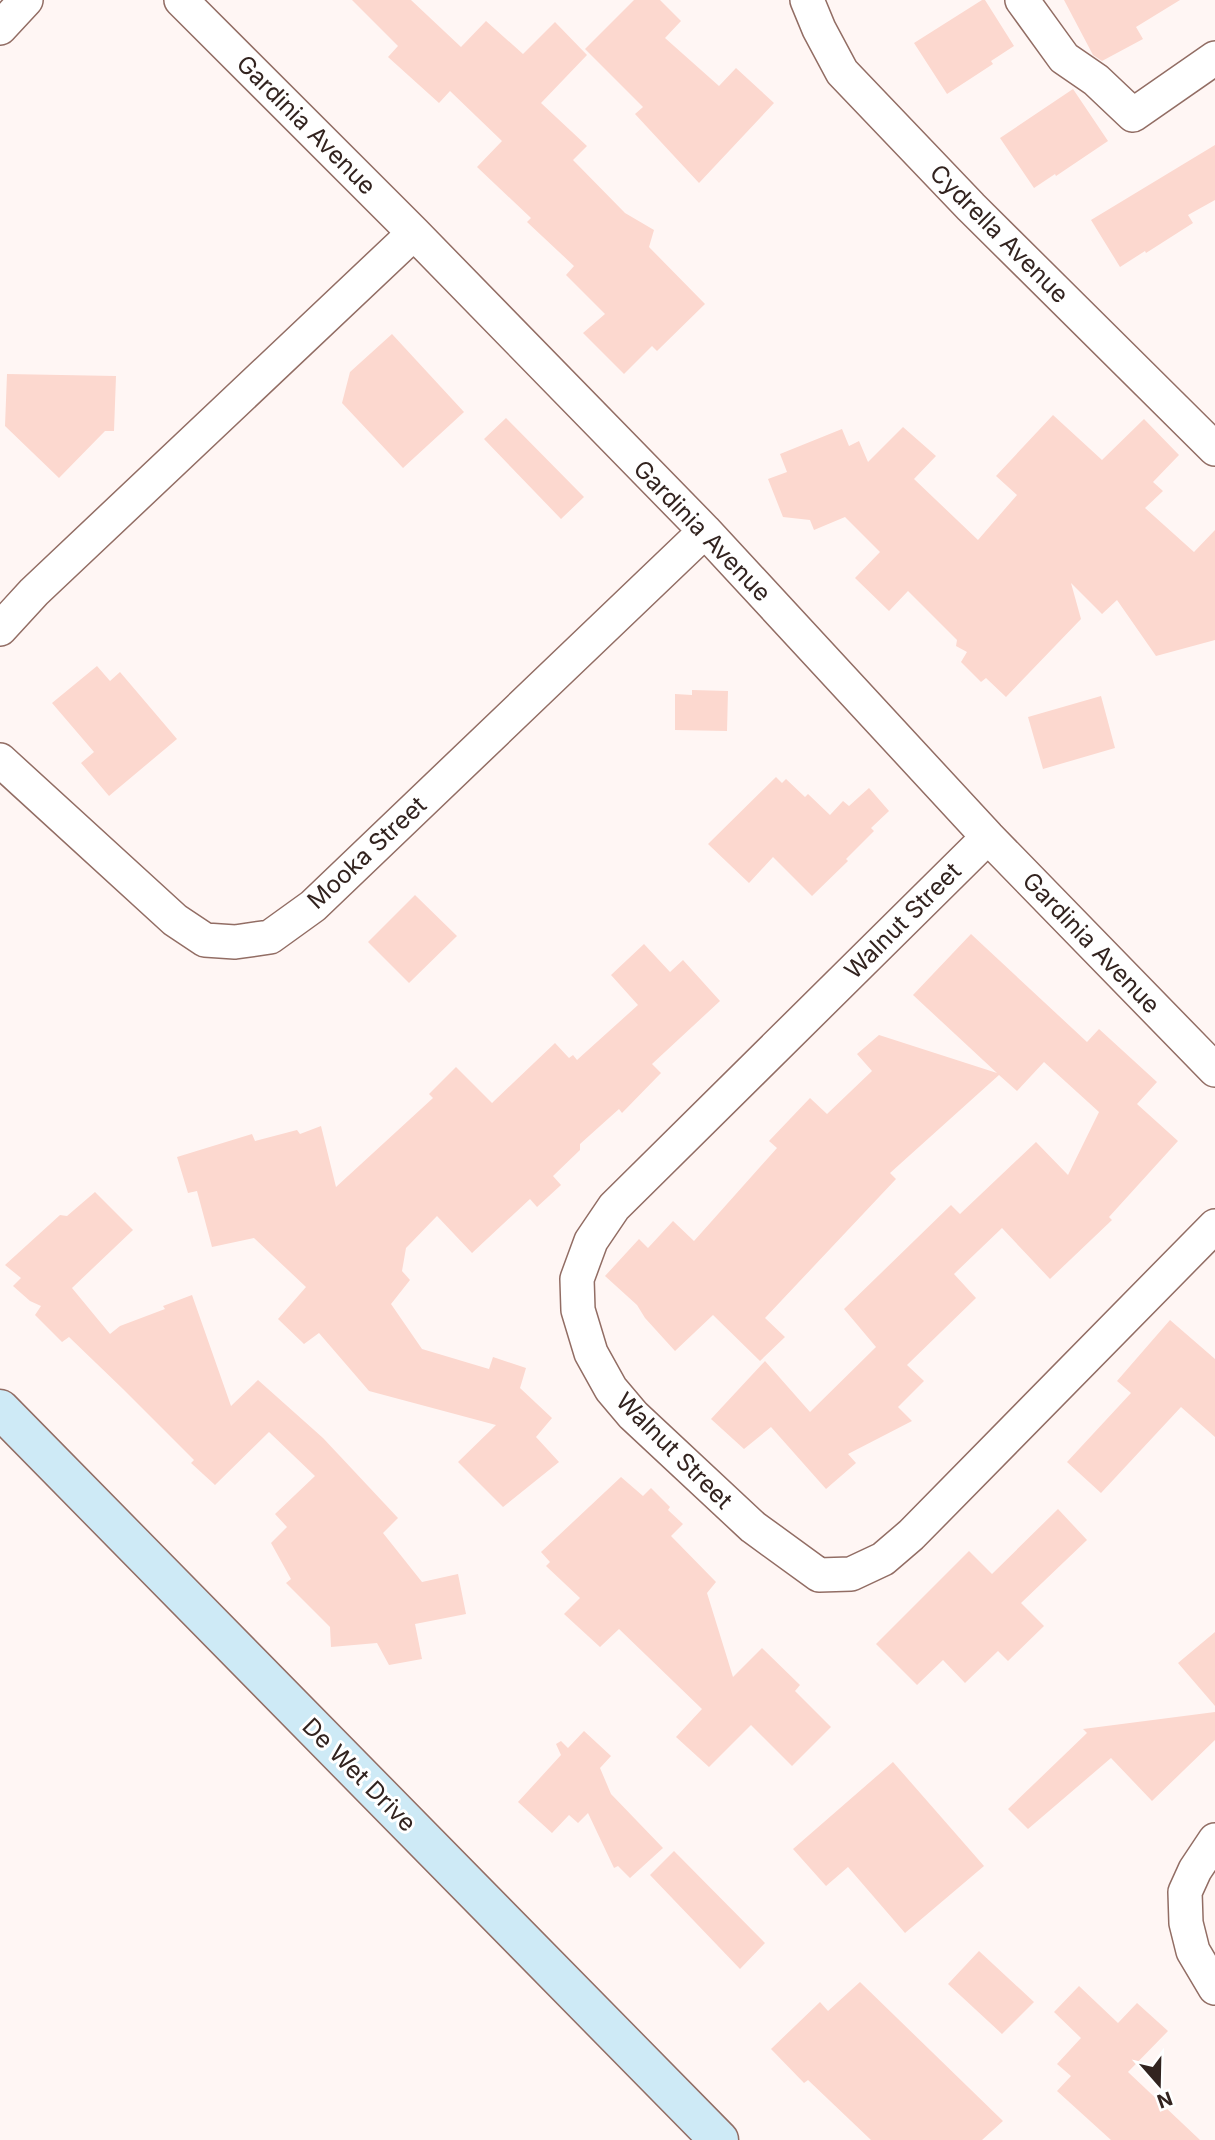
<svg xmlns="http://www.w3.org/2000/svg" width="1215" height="2140" font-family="Inter,sans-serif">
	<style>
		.building { fill: #fcd8cf }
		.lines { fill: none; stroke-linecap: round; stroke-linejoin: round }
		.street-casing { stroke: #926d64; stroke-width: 36 }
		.secondary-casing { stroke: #926d64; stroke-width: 41 }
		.street { stroke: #fff; stroke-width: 33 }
		.secondary { stroke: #ceeaf6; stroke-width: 38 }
		.labels { text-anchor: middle; stroke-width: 6; stroke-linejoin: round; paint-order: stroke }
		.street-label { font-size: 24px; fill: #32231f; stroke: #fff }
	</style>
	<rect width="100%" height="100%" fill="#fff6f4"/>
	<path class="building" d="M 352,0 L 411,0 L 461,47 L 486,21 L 523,54 L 555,22 L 587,55 L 541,103 L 587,146 L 573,160 L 625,213 L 654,230 L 649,247 L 705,304 L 657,351 L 652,346 L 624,374 L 583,333 L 605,314 L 566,275 L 574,266 L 527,222 L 531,218 L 477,167 L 502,141 L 450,91 L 439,103 L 388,57 L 398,46 Z
		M 634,0 L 660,0 L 681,21 L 665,38 L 719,86 L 736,68 L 774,103 L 699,183 L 635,114 L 643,107 L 585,49 Z
		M 982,0 L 985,0 L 1014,46 L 991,61 L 993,64 L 947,94 L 914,43 Z
		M 1064,0 L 1180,0 L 1136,27 L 1143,39 L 1102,61 L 1093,55 Z
		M 1073,89 L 1108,141 L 1056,176 L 1055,174 L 1034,188 L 1000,138 Z
		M 1215,145 L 1215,200 L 1188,215 L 1193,223 L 1146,253 L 1145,251 L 1120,267 L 1091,220 Z
		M 392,334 L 464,412 L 403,468 L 342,403 L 350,372 Z
		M 7,374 L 116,376 L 114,431 L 105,431 L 59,478 L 5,426 Z
		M 1053,415 L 1102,460 L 1144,419 L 1179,455 L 1153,482 L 1163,491 L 1145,508 L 1194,552 L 1215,530 L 1215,640 L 1156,656 L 1117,600 L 1102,614 L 1071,583 L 1081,619 L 1006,697 L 986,678 L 981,682 L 961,662 L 967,652 L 956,646 L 957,640 L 908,591 L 889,611 L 855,578 L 880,552 L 845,517 L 814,530 L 810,520 L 783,517 L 768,479 L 787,472 L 780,454 L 842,429 L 849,446 L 859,441 L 868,462 L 903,427 L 936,456 L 914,479 L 978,540 L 1017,495 L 996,476 Z
		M 506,418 L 584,497 L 561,519 L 484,439 Z
		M 97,666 L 110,681 L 120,672 L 177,739 L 109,796 L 81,763 L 94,752 L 52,703 Z
		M 692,690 L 728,691 L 727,731 L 675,730 L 675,694 L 692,695 Z
		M 1101,696 L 1115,748 L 1043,769 L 1028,717 Z
		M 776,777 L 782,783 L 786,779 L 805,797 L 808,794 L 830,815 L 843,801 L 849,806 L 869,788 L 889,811 L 871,828 L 874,831 L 846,859 L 848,861 L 812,896 L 773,857 L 749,883 L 708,844 Z
		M 415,895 L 457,936 L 409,983 L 368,942 Z
		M 971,934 L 1087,1042 L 1099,1029 L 1157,1082 L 1137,1104 L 1178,1141 L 1109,1217 L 1112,1220 L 1050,1279 L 1002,1228 L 954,1274 L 976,1298 L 907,1365 L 924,1381 L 898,1407 L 912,1421 L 848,1454 L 856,1463 L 826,1489 L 771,1427 L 744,1449 L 711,1419 L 765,1361 L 810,1412 L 876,1347 L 844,1309 L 951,1205 L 960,1214 L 1036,1142 L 1068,1175 L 1099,1112 L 1044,1062 L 1017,1091 L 999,1075 L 890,1173 L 896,1179 L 765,1318 L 785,1337 L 760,1361 L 713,1315 L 675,1351 L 645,1318 L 637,1305 L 605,1276 L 639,1239 L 648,1248 L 673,1221 L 694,1241 L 777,1148 L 769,1141 L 810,1098 L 827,1114 L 872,1071 L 857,1054 L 879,1035 L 997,1073 L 913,995 Z
		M 644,944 L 670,972 L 683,960 L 720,1001 L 652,1064 L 661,1073 L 622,1113 L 619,1109 L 580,1144 L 580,1150 L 553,1176 L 561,1185 L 537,1207 L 530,1199 L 472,1253 L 437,1216 L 406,1248 L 402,1271 L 410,1280 L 391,1304 L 422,1349 L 489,1369 L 493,1357 L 526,1368 L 520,1388 L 552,1418 L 536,1437 L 559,1462 L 503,1507 L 458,1462 L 496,1425 L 369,1391 L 319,1333 L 304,1344 L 278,1319 L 306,1287 L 254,1238 L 212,1247 L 197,1191 L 188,1193 L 177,1157 L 252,1134 L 255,1141 L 297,1130 L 300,1134 L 321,1126 L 336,1187 L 433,1098 L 429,1094 L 456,1067 L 492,1103 L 555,1043 L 569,1058 L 573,1055 L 577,1060 L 638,1005 L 611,975 Z
		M 95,1192 L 133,1230 L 72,1288 L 110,1334 L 120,1326 L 165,1309 L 163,1306 L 192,1295 L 231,1406 L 258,1380 L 323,1438 L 398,1518 L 383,1533 L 422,1582 L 458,1574 L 466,1614 L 415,1624 L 422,1659 L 389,1665 L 377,1643 L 331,1647 L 330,1627 L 286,1583 L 291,1579 L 271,1543 L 287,1527 L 275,1514 L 315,1476 L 269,1432 L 215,1485 L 191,1463 L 194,1460 L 123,1389 L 69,1337 L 62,1342 L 35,1315 L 41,1306 L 30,1301 L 13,1286 L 21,1278 L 5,1265 L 60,1215 L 67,1216 Z
		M 1170,1320 L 1215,1359 L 1215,1437 L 1181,1407 L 1101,1493 L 1067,1462 L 1131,1393 L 1117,1381 Z
		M 621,1477 L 643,1496 L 651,1488 L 670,1507 L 668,1510 L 683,1524 L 671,1536 L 716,1582 L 707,1593 L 733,1677 L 762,1648 L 800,1685 L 795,1691 L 831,1727 L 792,1766 L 751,1725 L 709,1767 L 676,1737 L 702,1709 L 619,1629 L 600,1647 L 564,1614 L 580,1598 L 546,1566 L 550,1562 L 541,1552 Z
		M 1058,1509 L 1087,1540 L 1021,1603 L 1044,1626 L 1008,1661 L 998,1651 L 965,1683 L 943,1660 L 917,1685 L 876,1644 L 969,1551 L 992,1574 Z
		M 1215,1632 L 1215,1706 L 1178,1663 Z
		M 1215,1712 L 1215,1740 L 1152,1801 L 1111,1758 L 1028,1829 L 1008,1809 L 1087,1733 L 1083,1729 Z
		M 584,1731 L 611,1756 L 600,1768 L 611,1794 L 663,1848 L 630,1878 L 618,1866 L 614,1868 L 588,1813 L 578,1823 L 569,1815 L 552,1833 L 518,1802 L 561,1755 L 556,1744 L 561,1741 L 568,1748 Z
		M 893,1762 L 984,1866 L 905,1933 L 848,1867 L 826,1886 L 793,1849 Z
		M 674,1851 L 765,1943 L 740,1969 L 650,1875 Z
		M 979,1951 L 1034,2002 L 1002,2034 L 948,1984 Z
		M 860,1982 L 1003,2121 L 982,2140 L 871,2140 L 808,2080 L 804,2083 L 771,2049 L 820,2002 L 828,2011 Z
		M 1079,1986 L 1118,2023 L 1137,2003 L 1168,2031 L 1128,2072 L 1200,2140 L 1111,2140 L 1057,2091 L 1071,2076 L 1057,2064 L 1081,2038 L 1054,2012 Z"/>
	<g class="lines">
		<g class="street-casing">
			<path id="street" d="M 181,0 L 414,233 L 705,531 L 988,837 L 1215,1070
				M 807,0 L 819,29 L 842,72 L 971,207 L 1215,449
				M 1022,0 L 1064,58 L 1096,80 L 1133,115 L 1215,58
				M 0,28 L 26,0
				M 0,629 L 34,592 L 414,233
				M 0,760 L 175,920 L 205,940 L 235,942 L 270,937 L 313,906 L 705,531
				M 988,837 L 614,1207 L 591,1241 L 577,1279 L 578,1310 L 591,1353 L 611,1389 L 633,1415 L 753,1527 L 819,1575 L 851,1574 L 883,1559 L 911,1535 L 1215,1226
				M 1215,1840 L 1195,1870 L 1185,1892 L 1186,1923 L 1193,1951 L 1215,1988"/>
		</g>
		<g class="secondary-casing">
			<path id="secondary" d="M 0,1409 L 719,2140"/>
		</g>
		<use href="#street" class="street"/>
		<use href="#secondary" class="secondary"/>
	</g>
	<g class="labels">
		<g class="street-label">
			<text transform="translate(306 125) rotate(45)" y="8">Gardinia Avenue</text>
			<text transform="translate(999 234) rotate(45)" y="8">Cydrella Avenue</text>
			<text transform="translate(702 531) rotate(46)" y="8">Gardinia Avenue</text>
			<text transform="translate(367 853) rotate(-43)" y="8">Mooka Street</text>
			<text transform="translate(903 921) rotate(-45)" y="8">Walnut Street</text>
			<text transform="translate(1091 943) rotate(46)" y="8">Gardinia Avenue</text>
			<text transform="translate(674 1451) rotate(45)" y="8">Walnut Street</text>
			<text transform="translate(359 1775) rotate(45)" y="8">De Wet Drive</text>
		</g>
	</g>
	<g transform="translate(1159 2084) rotate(160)" stroke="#ffffff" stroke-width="5" paint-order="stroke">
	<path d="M0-5L12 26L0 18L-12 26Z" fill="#32231f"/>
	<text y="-10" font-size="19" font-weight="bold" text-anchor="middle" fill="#32231f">N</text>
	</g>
</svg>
